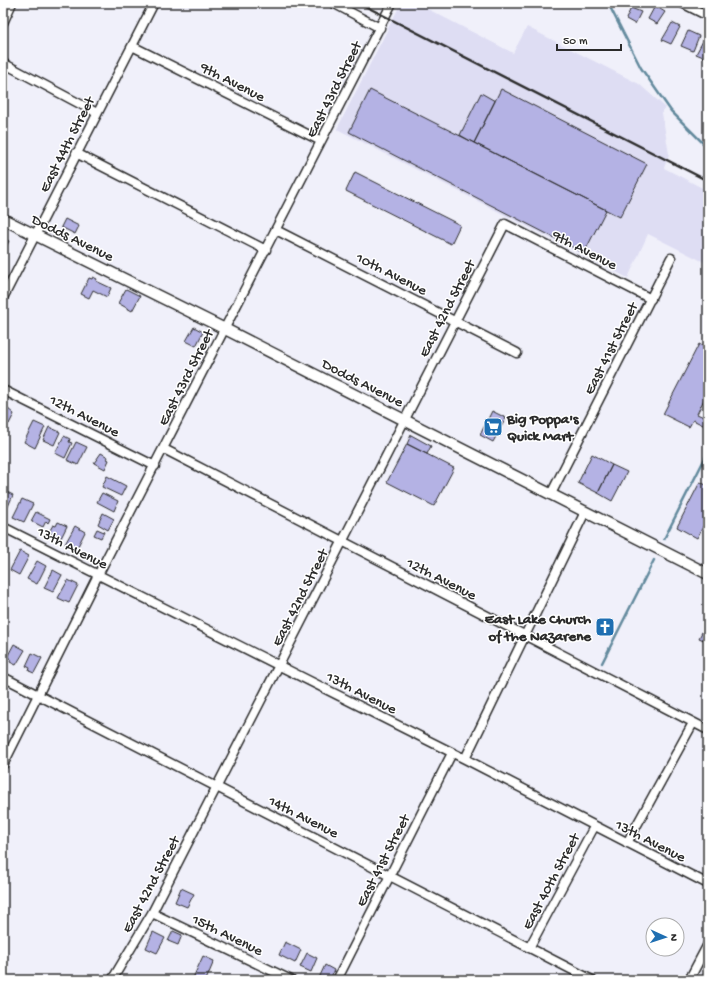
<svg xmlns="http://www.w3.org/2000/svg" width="711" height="983" font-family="'Gochi Hand',sans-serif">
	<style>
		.built { fill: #deddf3 }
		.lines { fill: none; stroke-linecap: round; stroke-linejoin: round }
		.stream { stroke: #638a9d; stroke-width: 2.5 }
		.building { fill: #b4b2e4; stroke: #2b2b2b }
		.minor-casing { stroke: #2b2b2b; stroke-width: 11 }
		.tertiary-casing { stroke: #2b2b2b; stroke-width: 13 }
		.minor { stroke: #fff; stroke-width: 8 }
		.tertiary { stroke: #fff; stroke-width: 10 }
		.rail { stroke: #2b2b2b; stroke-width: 2.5 }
		.labels { text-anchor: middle; stroke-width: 3; stroke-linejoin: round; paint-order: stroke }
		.street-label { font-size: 15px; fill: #2b2b2b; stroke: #fff }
		.poi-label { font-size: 15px; font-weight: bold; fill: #2b2b2b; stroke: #fff; text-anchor: start }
	</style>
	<rect width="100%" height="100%" fill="#f0f0fa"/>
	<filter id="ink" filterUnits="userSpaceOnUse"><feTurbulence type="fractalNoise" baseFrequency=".025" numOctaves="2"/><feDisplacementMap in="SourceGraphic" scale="8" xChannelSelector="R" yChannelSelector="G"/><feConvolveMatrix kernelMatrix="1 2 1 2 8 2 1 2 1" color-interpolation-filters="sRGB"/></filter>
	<g filter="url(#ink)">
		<path class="built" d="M 401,3 L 416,3 L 513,53 L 527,27 L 639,84 L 665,107 L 662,113 L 669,154 L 664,168 L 708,191 L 708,264 L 648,234 L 628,278 L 337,129 Z"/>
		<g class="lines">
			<path class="stream" d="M 608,3 L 641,68 L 671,111 L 708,148
				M 664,539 L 708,452
				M 602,663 L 654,560"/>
		</g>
		<path class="building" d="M 655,6 L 665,12 L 657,24 L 648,19 Z
			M 631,8 L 641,12 L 635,24 L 626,19 Z
			M 672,23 L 680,27 L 671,44 L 662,40 Z
			M 688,31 L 699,36 L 693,51 L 681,46 Z
			M 704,39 L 708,41 L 708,59 L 696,54 Z
			M 501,89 L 647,164 L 620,217 L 474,143 Z
			M 370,90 L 606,210 L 584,253 L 349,132 Z
			M 481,93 L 495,101 L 474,143 L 460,135 Z
			M 355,172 L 460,225 L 451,244 L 346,191 Z
			M 65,219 L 79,226 L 75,234 L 61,227 Z
			M 3,238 L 9,241 L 3,253 Z
			M 93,277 L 97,279 L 96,281 L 111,288 L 107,297 L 93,290 L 89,298 L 81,294 L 89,278 L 92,279 Z
			M 126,289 L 140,296 L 132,311 L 118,303 Z
			M 194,327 L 203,332 L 196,346 L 186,341 Z
			M 699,344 L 708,349 L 708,391 L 697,414 L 708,419 L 705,426 L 693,420 L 689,427 L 663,414 Z
			M 7,408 L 14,414 L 9,424 L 3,421 L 3,409 L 6,410 Z
			M 492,411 L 506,418 L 493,442 L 480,435 Z
			M 34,422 L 45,427 L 35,448 L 24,442 Z
			M 49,427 L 60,432 L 54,445 L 43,440 Z
			M 411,435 L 431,446 L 427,454 L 407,444 Z
			M 64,436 L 70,439 L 69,442 L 72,443 L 65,458 L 55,453 Z
			M 76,442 L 87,447 L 78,465 L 67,460 Z
			M 407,444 L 454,468 L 434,506 L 387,482 Z
			M 101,453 L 108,457 L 107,459 L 109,460 L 105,469 L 94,463 Z
			M 592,454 L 612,465 L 598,493 L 578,483 Z
			M 612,465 L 627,472 L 612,501 L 598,493 Z
			M 107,476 L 126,486 L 121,496 L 102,487 Z
			M 700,482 L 708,486 L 708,517 L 697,538 L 677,527 Z
			M 3,490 L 13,495 L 6,511 L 3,509 Z
			M 102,493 L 118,501 L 114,511 L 97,502 Z
			M 22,499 L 33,504 L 24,522 L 13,517 Z
			M 36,512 L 50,519 L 48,523 L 46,521 L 43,527 L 31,521 Z
			M 103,513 L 114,519 L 108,530 L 98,524 Z
			M 58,522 L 67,526 L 61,538 L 49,532 L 53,525 L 56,526 Z
			M 75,526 L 85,532 L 76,550 L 65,544 Z
			M 97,529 L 104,532 L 101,538 L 94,535 Z
			M 3,548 L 8,550 L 3,563 Z
			M 20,551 L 29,556 L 19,575 L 10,570 Z
			M 37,561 L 46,566 L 37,584 L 27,579 Z
			M 53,570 L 62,575 L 53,592 L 44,588 Z
			M 68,580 L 78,585 L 69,603 L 58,598 Z
			M 708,620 L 708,642 L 699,638 Z
			M 14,644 L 25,650 L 16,665 L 10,662 L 11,659 L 7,657 Z
			M 32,653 L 42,658 L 34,673 L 29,671 L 30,668 L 26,666 Z
			M 181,888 L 194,894 L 187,907 L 175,902 Z
			M 173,931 L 182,935 L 178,945 L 168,941 Z
			M 153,932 L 165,938 L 157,953 L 146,948 Z
			M 285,942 L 301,950 L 295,963 L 279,955 Z
			M 307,953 L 317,958 L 311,972 L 300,967 Z
			M 203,956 L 214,961 L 206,980 L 198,980 L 193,978 Z
			M 325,965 L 334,970 L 330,980 L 319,978 Z"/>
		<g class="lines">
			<g class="minor-casing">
				<path id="minor" d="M 333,3 L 380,28
					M 682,3 L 708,16
					M 3,23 L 12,3
					M 132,46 L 321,141
					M 3,63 L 97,113
					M 76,153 L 266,250
					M 276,230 L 517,353
					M 3,298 L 154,3
					M 3,390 L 155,466
					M 164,449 L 708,730
					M 551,494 L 671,258
					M 3,527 L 465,759 L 708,884
					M 3,677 L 592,980
					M 465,759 L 585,512
					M 3,765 L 98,575 L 392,3
					M 627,843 L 693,723
					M 152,913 L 291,980
					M 529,948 L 594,827
					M 112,980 L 152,913 L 505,224 L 651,299
					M 337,980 L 452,753
					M 689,980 L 708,944"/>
			</g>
			<g class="tertiary-casing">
				<path id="tertiary" d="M 3,219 L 225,329 L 708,574"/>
			</g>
			<use href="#minor" class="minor"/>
			<use href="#tertiary" class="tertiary"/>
			<path class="rail" d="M 359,3 L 708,181"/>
		</g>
	</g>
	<defs>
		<g id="supermarket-square" transform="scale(1)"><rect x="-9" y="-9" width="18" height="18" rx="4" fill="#1f6fb2" stroke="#fff"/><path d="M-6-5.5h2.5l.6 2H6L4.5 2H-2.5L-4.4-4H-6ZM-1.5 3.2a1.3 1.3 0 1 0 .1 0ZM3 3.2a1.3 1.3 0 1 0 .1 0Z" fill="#fff"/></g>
		<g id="church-square" transform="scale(1)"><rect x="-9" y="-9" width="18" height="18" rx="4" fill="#1f6fb2" stroke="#fff"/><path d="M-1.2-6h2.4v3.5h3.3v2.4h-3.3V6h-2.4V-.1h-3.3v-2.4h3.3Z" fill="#fff"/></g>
	</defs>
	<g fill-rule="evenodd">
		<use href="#supermarket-square" x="493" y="427"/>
		<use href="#church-square" x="605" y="627"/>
	</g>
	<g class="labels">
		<g class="street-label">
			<text transform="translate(233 81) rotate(27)" y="5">9th Avenue</text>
			<text transform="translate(333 89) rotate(-63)" y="5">East 43rd Street</text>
			<text transform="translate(66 144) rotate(-63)" y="5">East 44th Street</text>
			<text transform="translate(73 237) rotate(26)" y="5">Dodds Avenue</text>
			<text transform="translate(585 249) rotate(27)" y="5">9th Avenue</text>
			<text transform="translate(392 273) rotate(27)" y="5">10th Avenue</text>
			<text transform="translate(446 308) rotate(-63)" y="5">East 42nd Street</text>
			<text transform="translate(610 348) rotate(-63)" y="5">East 41st Street</text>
			<text transform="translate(185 377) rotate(-63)" y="5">East 43rd Street</text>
			<text transform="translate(363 382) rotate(27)" y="5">Dodds Avenue</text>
			<text transform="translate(85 415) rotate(27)" y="5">12th Avenue</text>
			<text transform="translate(73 547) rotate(27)" y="5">13th Avenue</text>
			<text transform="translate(442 578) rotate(27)" y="5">12th Avenue</text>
			<text transform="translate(299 597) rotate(-63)" y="5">East 42nd Street</text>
			<text transform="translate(362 692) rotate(27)" y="5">13th Avenue</text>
			<text transform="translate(304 816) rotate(27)" y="5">14th Avenue</text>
			<text transform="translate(651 840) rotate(27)" y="5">13th Avenue</text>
			<text transform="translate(382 860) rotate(-63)" y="5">East 41st Street</text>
			<text transform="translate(550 881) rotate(-62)" y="5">East 40th Street</text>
			<text transform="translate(150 884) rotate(-62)" y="5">East 42nd Street</text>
			<text transform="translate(228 934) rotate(26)" y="5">15th Avenue</text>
		</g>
		<g class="poi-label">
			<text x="507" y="423">Big Poppa's<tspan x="507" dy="17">Quick Mart</tspan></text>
			<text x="591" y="623" text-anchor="end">East Lake Church<tspan x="591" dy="17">of the Nazarene</tspan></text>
		</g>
	</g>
	<rect width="711" height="983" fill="none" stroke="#fff" stroke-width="16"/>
	<rect x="8" y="8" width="695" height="967" fill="none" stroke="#2b2b2b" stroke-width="1.5" filter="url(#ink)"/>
	<g transform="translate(665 937) rotate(93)"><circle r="19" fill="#ffffff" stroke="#aaaaaa"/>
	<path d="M0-3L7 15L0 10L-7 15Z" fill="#1f6fb2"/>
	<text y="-6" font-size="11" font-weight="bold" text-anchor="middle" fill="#2b2b2b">N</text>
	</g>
	<path d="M557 44v6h64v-6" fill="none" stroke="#2b2b2b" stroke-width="2"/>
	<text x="563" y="44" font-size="12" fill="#2b2b2b" stroke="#ffffff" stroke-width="3" paint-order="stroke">50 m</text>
</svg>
